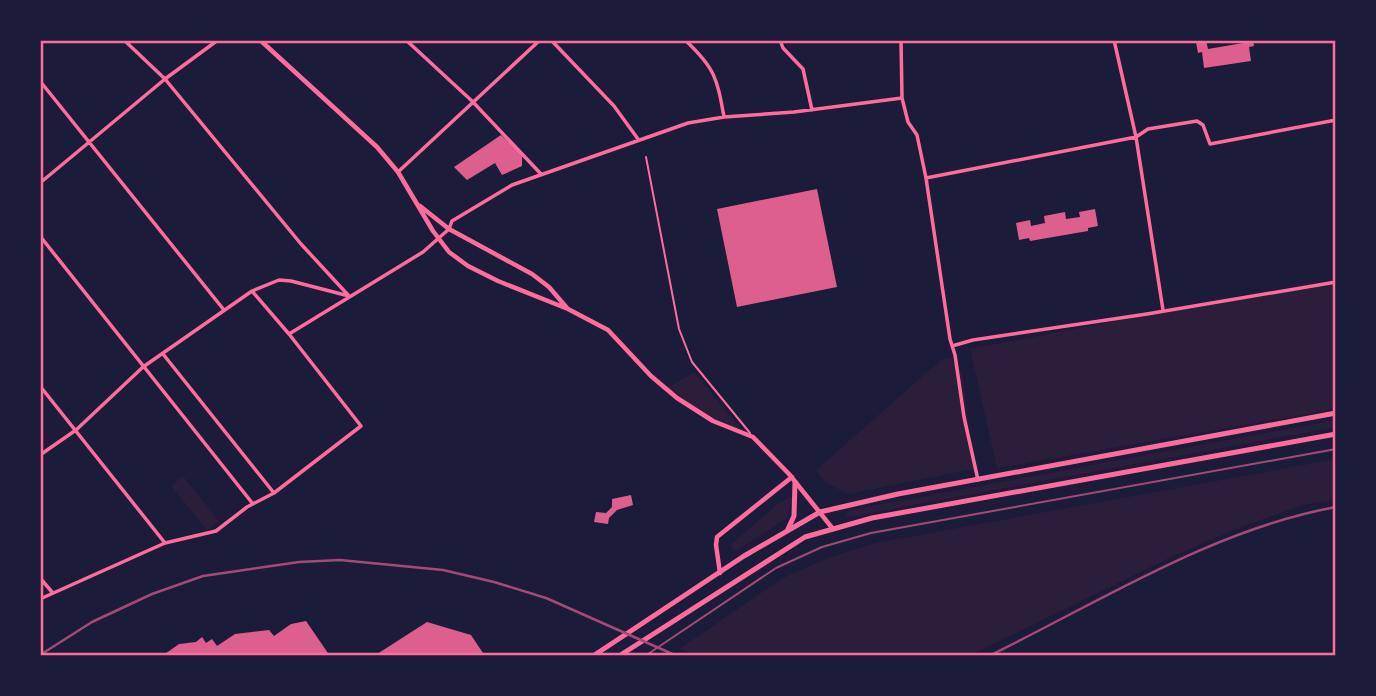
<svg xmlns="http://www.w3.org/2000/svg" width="1376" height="696" font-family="'Source Sans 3',sans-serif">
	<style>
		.green { fill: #2a1e3b }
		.building { fill: #dd5f8e }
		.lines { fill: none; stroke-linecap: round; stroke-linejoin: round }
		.service { stroke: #ff6b9d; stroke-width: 2 }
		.minor { stroke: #ff6b9d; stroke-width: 3.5 }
		.tertiary { stroke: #ff6b9d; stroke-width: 4.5 }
		.primary { stroke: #ff6b9d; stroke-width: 5 }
		.tram { stroke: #a44b75; stroke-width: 2 }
		.rail { stroke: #a44b75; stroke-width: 2.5 }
		.neatline { fill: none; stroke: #ff6b9d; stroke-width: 2.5 }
	</style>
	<rect width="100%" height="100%" fill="#1b1b3a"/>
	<path class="green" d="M 1336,284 L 1336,409 L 997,468 L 970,349 L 1163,312 Z
		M 950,358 L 957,363 L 962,373 L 974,469 L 848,494 L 826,483 L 816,470 L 942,359 Z
		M 694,372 L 741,429 L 714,420 L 668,388 Z
		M 1336,420 L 1336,427 L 854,516 L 847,517 L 845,515 L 850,510 Z
		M 1336,459 L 1336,500 L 1303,505 L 1236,529 L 1167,559 L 969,656 L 697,656 L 679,649 L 783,578 L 828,558 L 875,543 Z
		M 183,476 L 219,521 L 207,530 L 171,486 Z
		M 791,497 L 793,498 L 787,518 L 736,551 L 732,548 L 731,544 L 779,503 Z"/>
	<path class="building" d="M 1206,40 L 1208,49 L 1243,43 L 1242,40 L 1253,40 L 1254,46 L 1249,47 L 1251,61 L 1204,68 L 1202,52 L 1198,53 L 1196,42 Z
		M 501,135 L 522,154 L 522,166 L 502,175 L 495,163 L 467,180 L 454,167 Z
		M 817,189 L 837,287 L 737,307 L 717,209 Z
		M 1095,209 L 1098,226 L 1088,228 L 1088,231 L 1030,241 L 1029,238 L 1019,240 L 1016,223 L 1030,220 L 1031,226 L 1045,223 L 1044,216 L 1065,212 L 1066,219 L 1080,217 L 1079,212 Z
		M 631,495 L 633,505 L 617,510 L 609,518 L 608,524 L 594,522 L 596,512 L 606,513 L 612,507 L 612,499 Z
		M 306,621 L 330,656 L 162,656 L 179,644 L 196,642 L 202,637 L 206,643 L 212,639 L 217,646 L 235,634 L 269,630 L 274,636 L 291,624 Z
		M 427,622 L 471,635 L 485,656 L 374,656 Z"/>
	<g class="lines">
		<path class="service" d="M 646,157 L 679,329 L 692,362 L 750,433"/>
		<path class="minor" d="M 124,40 L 165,79 L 301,244 L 349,296
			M 406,40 L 472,101 L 541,174
			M 551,40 L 614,106 L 638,139
			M 685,40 C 715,68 717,78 724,117
			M 780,40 L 783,48 L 803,69 L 812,110
			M 901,40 L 902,98 L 908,122 L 917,135 L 926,178 L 950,339 L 955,355 L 964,417 L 978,480
			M 1114,40 L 1136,137 L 1163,310
			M 40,81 L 224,310
			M 398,172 L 540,40
			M 926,178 L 1136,137 L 1148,129 L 1197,121 L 1203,125 L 1210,144 L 1336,120
			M 40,183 L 165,79 L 218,40
			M 40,236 L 253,504
			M 289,334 L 423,252 L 449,229 L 452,221 L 512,185 L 688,123 L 724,117 L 794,112 L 902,98
			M 952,346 L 973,340 L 1147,314 L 1336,282
			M 163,354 L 274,493
			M 40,386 L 165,543
			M 40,455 L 76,430 L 143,367 L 252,291 L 279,280 L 291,281 L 349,296
			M 40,578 L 52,592
			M 40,599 L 165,543 L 216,531 L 247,507 L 274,493 L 361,426 L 289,334 L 252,291"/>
		<path class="tertiary" d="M 260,40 L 377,147 L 398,172 L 433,231 L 449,252 L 468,266 L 498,281 L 568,309 L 608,330 L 651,376 L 677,398 L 713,421 L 753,437 L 789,474 L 833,529
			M 420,206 L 449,229 L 532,274 L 549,287 L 567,308
			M 720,573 L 716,545 L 717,537 L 792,477"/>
		<path class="primary" d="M 788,529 L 794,516 L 795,482
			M 593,656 L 744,556 L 820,512 L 898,494 L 1336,413
			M 619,656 L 805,537 L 872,518 L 1336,434"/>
		<path class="tram" d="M 645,656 L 776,568 L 822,547 L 871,533 L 1336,449"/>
		<path class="rail" d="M 40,655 L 92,622 L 152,594 L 203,576 L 299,562 L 340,560 L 443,570 L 494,582 L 546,598 L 677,656
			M 989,656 C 1099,602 1214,529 1336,507"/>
	</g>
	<rect width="1376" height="696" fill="none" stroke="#1b1b3a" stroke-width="84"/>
	<rect x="42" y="42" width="1292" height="612" class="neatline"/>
</svg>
